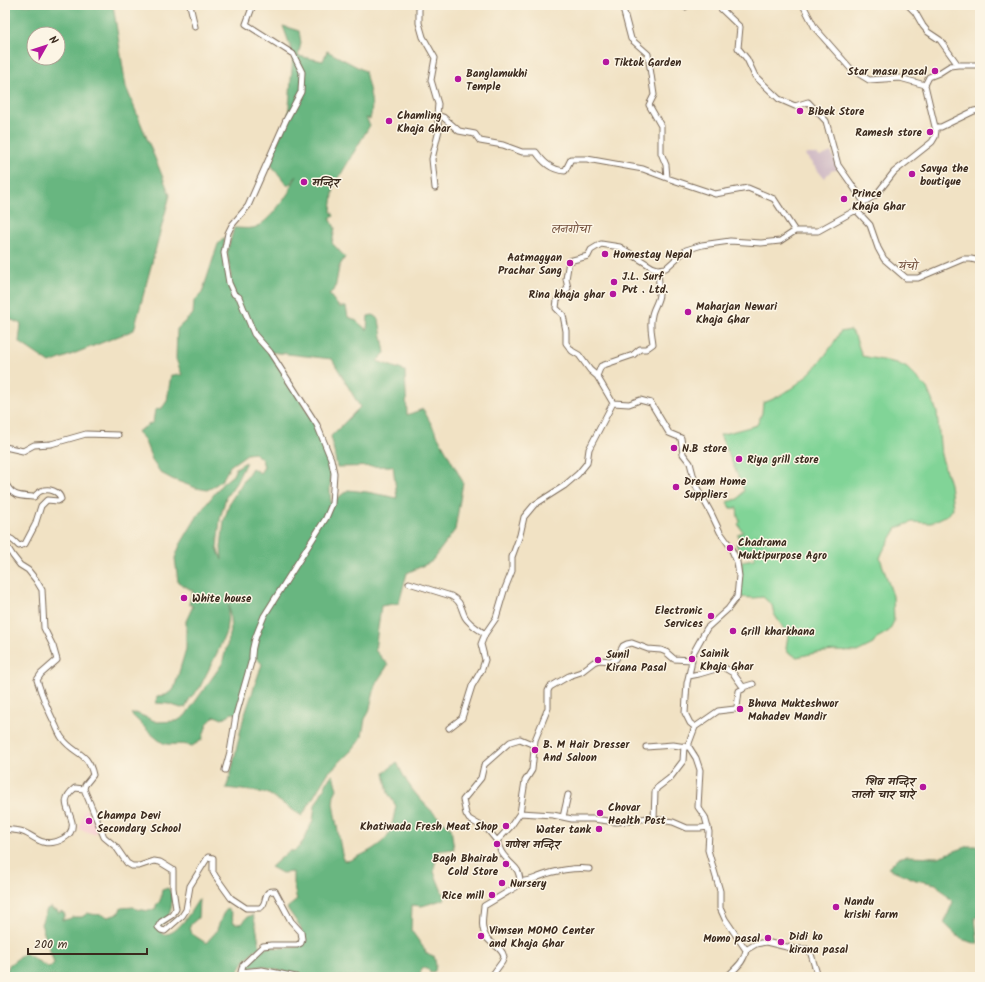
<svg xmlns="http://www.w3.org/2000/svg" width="985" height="982" font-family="Kalam,'Playpen Sans Deva',sans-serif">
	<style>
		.built { fill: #f7cfd2 }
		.industrial { fill: #d2bdc6 }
		.green { fill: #81d497; stroke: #5e7f5a }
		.forest { fill: #68b680; stroke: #52704f; fill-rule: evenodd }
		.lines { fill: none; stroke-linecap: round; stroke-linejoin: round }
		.minor-casing { stroke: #7b6a58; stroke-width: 7 }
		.minor { stroke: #fff; stroke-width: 5 }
		.poi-dot { fill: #b5179e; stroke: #fcf5e5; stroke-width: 1.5 }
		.labels { text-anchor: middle; stroke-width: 3; stroke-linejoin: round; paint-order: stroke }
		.poi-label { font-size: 11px; font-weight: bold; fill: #3b2a1e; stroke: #fcf5e5; text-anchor: start }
		.neighbourhood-label { font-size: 12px; fill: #74513e; stroke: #fcf5e5 }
	</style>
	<rect width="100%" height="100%" fill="#fcf5e5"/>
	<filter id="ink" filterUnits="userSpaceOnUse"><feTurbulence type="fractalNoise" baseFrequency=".025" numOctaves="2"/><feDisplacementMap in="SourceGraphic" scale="8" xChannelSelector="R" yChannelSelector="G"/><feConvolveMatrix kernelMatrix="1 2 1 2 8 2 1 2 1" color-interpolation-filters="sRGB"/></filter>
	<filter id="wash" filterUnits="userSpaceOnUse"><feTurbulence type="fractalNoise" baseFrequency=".012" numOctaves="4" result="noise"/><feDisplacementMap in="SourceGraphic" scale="16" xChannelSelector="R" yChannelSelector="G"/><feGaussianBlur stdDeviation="0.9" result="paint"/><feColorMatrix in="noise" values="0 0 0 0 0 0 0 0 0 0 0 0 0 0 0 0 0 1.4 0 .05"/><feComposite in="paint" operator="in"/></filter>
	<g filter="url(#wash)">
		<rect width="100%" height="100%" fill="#f1e2c4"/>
		<path class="built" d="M 85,809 L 93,814 L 100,830 L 94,834 L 79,829 Z"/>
		<path class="industrial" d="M 831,152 L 839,169 L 831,171 L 824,178 L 805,155 L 807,154 L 817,154 L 820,157 Z"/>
		<path class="green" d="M 850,330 L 855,336 L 862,356 L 897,363 L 907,368 L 927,388 L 937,412 L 941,455 L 950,484 L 953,508 L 949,514 L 931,523 L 912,522 L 897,528 L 883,551 L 880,558 L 893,596 L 894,621 L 889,631 L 877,638 L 873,644 L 857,652 L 835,651 L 815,653 L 797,657 L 787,652 L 786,648 L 788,635 L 774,614 L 772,605 L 763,597 L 754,598 L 739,597 L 741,589 L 742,561 L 754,559 L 755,551 L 741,554 L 736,544 L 739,543 L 738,534 L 743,532 L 738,524 L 740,522 L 738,517 L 737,508 L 730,508 L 727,502 L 738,499 L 744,490 L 720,435 L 757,425 L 762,413 L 763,403 C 796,392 824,362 840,332 Z"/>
		<path class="forest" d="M 5,5 L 113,5 L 126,87 L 170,195 L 134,330 L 50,363 L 19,342 L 21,324 L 5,317 ZM 34,34 L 58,34 L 58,58 L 34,58 Z
			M 283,26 L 299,31 L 301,43 L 298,56 L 323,61 L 327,51 L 365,71 C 368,87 375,104 370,119 L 366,118 L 370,125 L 334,186 L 331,211 L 334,216 L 330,218 L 335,228 L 332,243 L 345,257 L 339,267 L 335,289 L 329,294 L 339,307 L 346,307 L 348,317 L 354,319 L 367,330 L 368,316 L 373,315 L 379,320 L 385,353 L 377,361 L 405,371 L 407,415 L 423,409 L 463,482 L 455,530 L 431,562 L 407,573 L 399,603 L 381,606 L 375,650 L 388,665 L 376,683 L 369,712 L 365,719 L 362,736 L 360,740 L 351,751 L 328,773 L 302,816 L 267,793 L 226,788 L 230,777 L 243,720 L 262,664 L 254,656 L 252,659 L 240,714 L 232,713 L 222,719 L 215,716 L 207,724 L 202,740 L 192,746 C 181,743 176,745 166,744 C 157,742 139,721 131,714 L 136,713 L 157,722 L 177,721 L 185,716 L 222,664 L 231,631 L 229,605 L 226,632 L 218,651 L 199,689 L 190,698 L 186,707 L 181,708 L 169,704 L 156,703 L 157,696 L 166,695 L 174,689 L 186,649 L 186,621 L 193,606 L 189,604 L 193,591 L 178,582 L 175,558 L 180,545 L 198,515 L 215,493 L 222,484 L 233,475 L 236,468 L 246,462 L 236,483 L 226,497 L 220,519 L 217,548 L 222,560 L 221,547 L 224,521 L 230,502 L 252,468 L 260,473 L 264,467 L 262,459 L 254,453 L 247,454 L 230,466 L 223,479 L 213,487 L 207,490 L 196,488 L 172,479 L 161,473 L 153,462 L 144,439 L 137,432 L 153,422 L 155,410 L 162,408 L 167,401 L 171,375 L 182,375 L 176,359 L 177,329 L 193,314 L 194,301 L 202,293 L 218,244 L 225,237 L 223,252 L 230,284 L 231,276 L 227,252 L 234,228 C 240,228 247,229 253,228 C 266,225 282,202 289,192 L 290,188 L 297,176 L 288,186 L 268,161 L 288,120 L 293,54 ZM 270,352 L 332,359 L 360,407 L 331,436 L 337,467 L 393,466 L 397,498 L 367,492 L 348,490 L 335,500 L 331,505 L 330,490 L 331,469 L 315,423 Z
			M 397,762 C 408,790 428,809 451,828 L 454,849 L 437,851 L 434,872 L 445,899 L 422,906 L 412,905 L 411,930 L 425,950 L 426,954 L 428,954 L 430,956 L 434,956 L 436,965 L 435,971 L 430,973 L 429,970 L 423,968 L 420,973 L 422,977 L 306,977 L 262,966 L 247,968 L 246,966 L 257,954 L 266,947 L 286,948 L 298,947 L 304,936 L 299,925 L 287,908 L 297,900 L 293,883 L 293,872 L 282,873 L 271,867 L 289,851 L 294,851 L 298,848 L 304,840 L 313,820 L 315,805 L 330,777 L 333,775 L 337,789 L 334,795 L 333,804 L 343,860 L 348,861 C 362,855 384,846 390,831 C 393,823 394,814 396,806 L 388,793 L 384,773 Z
			M 969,846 L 980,846 L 980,916 L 975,918 L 978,944 L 961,939 L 944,923 L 953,902 L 936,884 L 916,880 L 888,868 L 898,858 L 906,856 L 938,857 Z
			M 168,888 C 174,894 172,910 168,917 C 166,920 163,924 160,928 L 160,930 L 162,934 C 178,937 191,910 199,899 L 198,918 L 191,924 L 189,929 L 192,934 L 206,943 L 216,932 L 223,914 L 227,909 L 231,912 L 234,923 L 242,924 L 247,917 L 253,915 L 256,926 L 260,947 C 250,953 242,962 238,973 L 241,976 C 253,972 266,971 277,977 L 5,977 L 9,965 L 25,953 L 49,968 L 54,963 L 41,924 L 47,909 L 51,907 L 53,910 L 57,910 L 59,913 L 61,911 L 65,914 L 62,920 L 69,919 L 72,917 L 82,917 L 88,913 C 95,916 101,913 108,917 L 118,914 L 121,908 L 134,907 L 136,909 L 149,911 L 156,908 L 156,905 L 160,901 L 162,890 Z"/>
	</g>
	<g filter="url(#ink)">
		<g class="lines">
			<g class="minor-casing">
				<path id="minor" d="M 190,5 L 195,27
					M 419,5 L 419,23 L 423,37 L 435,58 L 431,80 L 438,104 L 437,115 L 443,117 L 459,131 L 475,134 L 480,141 L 503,145 L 522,152 L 536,152 C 543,162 551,170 565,171 L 571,159 L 587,159 L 643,169 L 667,178
					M 622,5 L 631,39 L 648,54 L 654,95 L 649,105 L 661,126 L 661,153 L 666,165 L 667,178 L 715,194 L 748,188 L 774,199 L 795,231
					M 683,5 L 685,7 L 688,5
					M 717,5 L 740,27 L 738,48 L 747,59 L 755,76 L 779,99 L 795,106 L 808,102 L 826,121 L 838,165 L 864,202
					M 803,5 L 815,28 L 851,69 L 869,80 L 900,78 L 925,85
					M 908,5 L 915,12 L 923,26 L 928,32 L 940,40 L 958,65 L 980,65
					M 935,127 L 941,127 L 974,111 L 980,110
					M 435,188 L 432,159 L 439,130 L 437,115
					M 856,210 L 864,202 L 876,195 L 894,172 L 932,142 L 935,137 L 936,131 L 925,85 L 929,77 L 939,73 L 950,66 L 958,65
					M 597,376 L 601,366 L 633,355 L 640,349 L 646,349 L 653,344 C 652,334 649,326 652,315 C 653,308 659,301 659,294 C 660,286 658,277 658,269
					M 5,447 L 23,451 L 34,445 L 51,444 L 86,434 L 118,435
					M 5,482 C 12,497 19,496 34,497 C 36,495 38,492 41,491 C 49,488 59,491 61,499 L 58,501 L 47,500 L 41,506 L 35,525 L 25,544 L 19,546 C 15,542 11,537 5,537
					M 5,543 L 13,556 L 20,565 L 28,570 L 36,580 L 42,590 L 44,628 L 53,646 L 57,660 L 41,674 L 37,680 C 42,696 48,710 55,724 C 57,728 59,734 62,738 C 74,755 88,751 93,775 L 85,785 L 84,789 L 104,837 L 116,847 L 127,863 L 132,866 L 139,866 L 154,861 L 160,862 L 173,870 L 173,888 L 176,909 L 172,915 L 161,922 L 158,927 L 161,930 L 165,931 L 182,916 L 186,910 L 190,886 L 208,857 L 213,858 L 213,872 L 216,877 L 231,898 L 246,908 L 260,908 C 269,903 261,890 275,891 L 291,921 L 301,932 L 302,939 L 301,943 L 297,945 L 271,945 L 263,946 L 243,965 L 241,972 L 262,970 L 296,977
					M 409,583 L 451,596 C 462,602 460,607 465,617 C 469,624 478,629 485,634
					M 689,676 L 699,674 L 723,667 L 733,673 L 743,687 L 753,684
					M 695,727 L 718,711 L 735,709 L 737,707 L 739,691 L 743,689 L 743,687
					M 449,728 L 462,718 L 472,686 L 482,669 L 485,660 L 481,644 L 485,634 L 496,618 L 504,591 L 512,571 L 512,557 L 520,535 L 524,517 L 534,505 L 564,486 L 578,474 L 587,463 L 589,449 L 613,403
					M 646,747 L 673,745 L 686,747
					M 225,770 L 230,752 L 236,715 L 252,659 C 251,644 259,629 264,616 L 326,518 L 332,504 L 334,473 L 331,459 L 317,425 L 270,352 L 254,334 L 239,297 L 234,294 L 229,283 L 224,253 L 228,233 L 232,225 L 248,206 L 286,120 L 301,92 L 302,72 L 293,54 L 246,24 L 253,5
					M 520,813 L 525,781 L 532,770 L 535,740 L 548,708 L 548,691 L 550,687 L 569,676 L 581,672 L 594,662 L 599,660 L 612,661 L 616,659 L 623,646 L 627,644 L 632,643 L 648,649 L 661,650 L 666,652 L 674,659 L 692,660
					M 563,817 L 568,795
					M 654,818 L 655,792 L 657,788 L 670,778 L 683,761 L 684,746
					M 5,829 C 10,830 15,830 20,831 C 29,833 35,840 43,842 C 55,845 75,837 72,822 C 69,808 59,801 75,788 L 84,789
					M 497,841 L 488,830 L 469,819 L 466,814 L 463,800 L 481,778 L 484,765 L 510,742 L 520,739 L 534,745
					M 520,881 C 529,882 533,879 541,876 C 553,871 576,867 589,869
					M 746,950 L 756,944 L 766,942 L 795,949 L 807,949 L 810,951 L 818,977
					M 491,977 L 502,962 L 504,957 C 502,947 492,945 487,938 C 480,929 483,916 484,906 L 516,887 L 520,881 C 519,867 514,868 506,858 C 501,853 499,848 497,841 L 511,826 L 520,813 L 553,815 L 572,819 L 593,819 L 616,822 L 629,821 L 648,818 L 673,822 L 687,828 L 700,828 L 708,827
					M 727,977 C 735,968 744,963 746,950 L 725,919 L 720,908 L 720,891 L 708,850 L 709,832 L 705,817 L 698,807 L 700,770 L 696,758 L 689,747 L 689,743 L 695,727 L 690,723 L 685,713 L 687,683 L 691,666 L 692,655 L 707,628 L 728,609 L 737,597 L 739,576 L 737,562 L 730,546 L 720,532 L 711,513 L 696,486 L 690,463 L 683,454 L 681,438 L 669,433 L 651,403 L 640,400 L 629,404 L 613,403 L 597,376 L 590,370 L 579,355 L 572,351 L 566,343 L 566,331 L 563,315 L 556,308 L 557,300 L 568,288 L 566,279 L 569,261 L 588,256 L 591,250 L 601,244 L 620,247 L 652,267 L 658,269 L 666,268 L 686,250 L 702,245 L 730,241 L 761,243 L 780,241 L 795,231 L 818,231 L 856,210 L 870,225 L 878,248 L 884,259 L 906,278 L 918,278 L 963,259 L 971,259 L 980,261"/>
			</g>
			<use href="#minor" class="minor"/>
		</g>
	</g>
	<g class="poi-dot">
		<circle cx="606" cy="62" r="4"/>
		<circle cx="935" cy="71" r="4"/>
		<circle cx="458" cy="79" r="4"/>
		<circle cx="800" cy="111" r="4"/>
		<circle cx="389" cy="121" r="4"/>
		<circle cx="930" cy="132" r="4"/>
		<circle cx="912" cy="174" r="4"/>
		<circle cx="304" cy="182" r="4"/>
		<circle cx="844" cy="199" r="4"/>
		<circle cx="605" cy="254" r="4"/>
		<circle cx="570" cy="263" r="4"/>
		<circle cx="614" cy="282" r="4"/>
		<circle cx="613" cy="294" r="4"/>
		<circle cx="688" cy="312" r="4"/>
		<circle cx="674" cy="448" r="4"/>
		<circle cx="739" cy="459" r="4"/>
		<circle cx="676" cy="487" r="4"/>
		<circle cx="730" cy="548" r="4"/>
		<circle cx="184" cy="598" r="4"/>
		<circle cx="711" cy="616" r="4"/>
		<circle cx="733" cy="631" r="4"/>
		<circle cx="692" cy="659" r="4"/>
		<circle cx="598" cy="660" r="4"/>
		<circle cx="740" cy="709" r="4"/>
		<circle cx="535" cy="750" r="4"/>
		<circle cx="923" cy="787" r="4"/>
		<circle cx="600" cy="813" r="4"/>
		<circle cx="89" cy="821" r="4"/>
		<circle cx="506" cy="826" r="4"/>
		<circle cx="599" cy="829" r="4"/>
		<circle cx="497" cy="844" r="4"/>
		<circle cx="506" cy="864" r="4"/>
		<circle cx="502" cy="883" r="4"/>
		<circle cx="492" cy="895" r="4"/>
		<circle cx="836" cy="907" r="4"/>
		<circle cx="481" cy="936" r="4"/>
		<circle cx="768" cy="938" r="4"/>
		<circle cx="781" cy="942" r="4"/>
	</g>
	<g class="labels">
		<g class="poi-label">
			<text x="614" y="66">Tiktok Garden</text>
			<text x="927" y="75" text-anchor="end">Star masu pasal</text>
			<text x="466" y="77">Banglamukhi<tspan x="466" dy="13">Temple</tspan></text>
			<text x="808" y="115">Bibek Store</text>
			<text x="397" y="119">Chamling<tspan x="397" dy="13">Khaja Ghar</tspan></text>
			<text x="922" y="136" text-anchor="end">Ramesh store</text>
			<text x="920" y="172">Savya the<tspan x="920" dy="13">boutique</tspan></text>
			<text x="312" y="186">मन्दिर</text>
			<text x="852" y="197">Prince<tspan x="852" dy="13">Khaja Ghar</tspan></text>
			<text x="613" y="258">Homestay Nepal</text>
			<text x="562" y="261" text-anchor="end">Aatmagyan<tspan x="562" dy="13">Prachar Sang</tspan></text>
			<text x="622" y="280">J.L. Surf<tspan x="622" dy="13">Pvt . Ltd.</tspan></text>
			<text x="605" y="298" text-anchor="end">Rina khaja ghar</text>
			<text x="696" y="310">Maharjan Newari<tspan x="696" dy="13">Khaja Ghar</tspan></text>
			<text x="682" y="452">N.B store</text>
			<text x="747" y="463">Riya grill store</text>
			<text x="684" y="485">Dream Home<tspan x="684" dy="13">Suppliers</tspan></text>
			<text x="738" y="546">Chadrama<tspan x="738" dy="13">Muktipurpose Agro</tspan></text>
			<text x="192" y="602">White house</text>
			<text x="703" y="614" text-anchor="end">Electronic<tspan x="703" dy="13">Services</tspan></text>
			<text x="741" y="635">Grill kharkhana</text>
			<text x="700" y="657">Sainik<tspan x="700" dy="13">Khaja Ghar</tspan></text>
			<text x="606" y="658">Sunil<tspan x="606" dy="13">Kirana Pasal</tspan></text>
			<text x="748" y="707">Bhuva Mukteshwor<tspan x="748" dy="13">Mahadev Mandir</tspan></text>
			<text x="543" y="748">B. M Hair Dresser<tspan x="543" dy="13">And Saloon</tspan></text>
			<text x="915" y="785" text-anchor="end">शिव मन्दिर<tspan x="915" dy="13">तालो चार घारे</tspan></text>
			<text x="608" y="811">Chovar<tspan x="608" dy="13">Health Post</tspan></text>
			<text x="97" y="819">Champa Devi<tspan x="97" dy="13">Secondary School</tspan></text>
			<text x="498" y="830" text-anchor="end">Khatiwada Fresh Meat Shop</text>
			<text x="591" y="833" text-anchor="end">Water tank</text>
			<text x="505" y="848">गणेश मन्दिर</text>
			<text x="498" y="862" text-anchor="end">Bagh Bhairab<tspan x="498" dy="13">Cold Store</tspan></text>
			<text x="510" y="887">Nursery</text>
			<text x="484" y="899" text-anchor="end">Rice mill</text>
			<text x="844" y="905">Nandu<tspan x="844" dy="13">krishi farm</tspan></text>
			<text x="489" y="934">Vimsen MOMO Center<tspan x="489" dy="13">and Khaja Ghar</tspan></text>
			<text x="789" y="940">Didi ko<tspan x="789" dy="13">kirana pasal</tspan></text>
			<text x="760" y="942" text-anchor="end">Momo pasal</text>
		</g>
		<g class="neighbourhood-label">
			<text x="571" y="233">लनगोचा</text>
			<text x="908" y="270">यंचो</text>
		</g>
	</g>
	<rect width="985" height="982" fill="none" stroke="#fcf5e5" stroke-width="20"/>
	<g transform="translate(46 46) rotate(51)"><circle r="19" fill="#fcf5e5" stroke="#afa495"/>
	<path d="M0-3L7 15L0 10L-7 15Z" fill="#b5179e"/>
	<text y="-6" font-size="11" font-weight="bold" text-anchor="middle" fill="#3b2a1e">N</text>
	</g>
	<path d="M28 948v6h119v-6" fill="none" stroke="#3b2a1e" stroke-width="2"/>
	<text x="34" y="948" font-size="12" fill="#3b2a1e" stroke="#fcf5e5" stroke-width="3" paint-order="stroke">200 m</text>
</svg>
